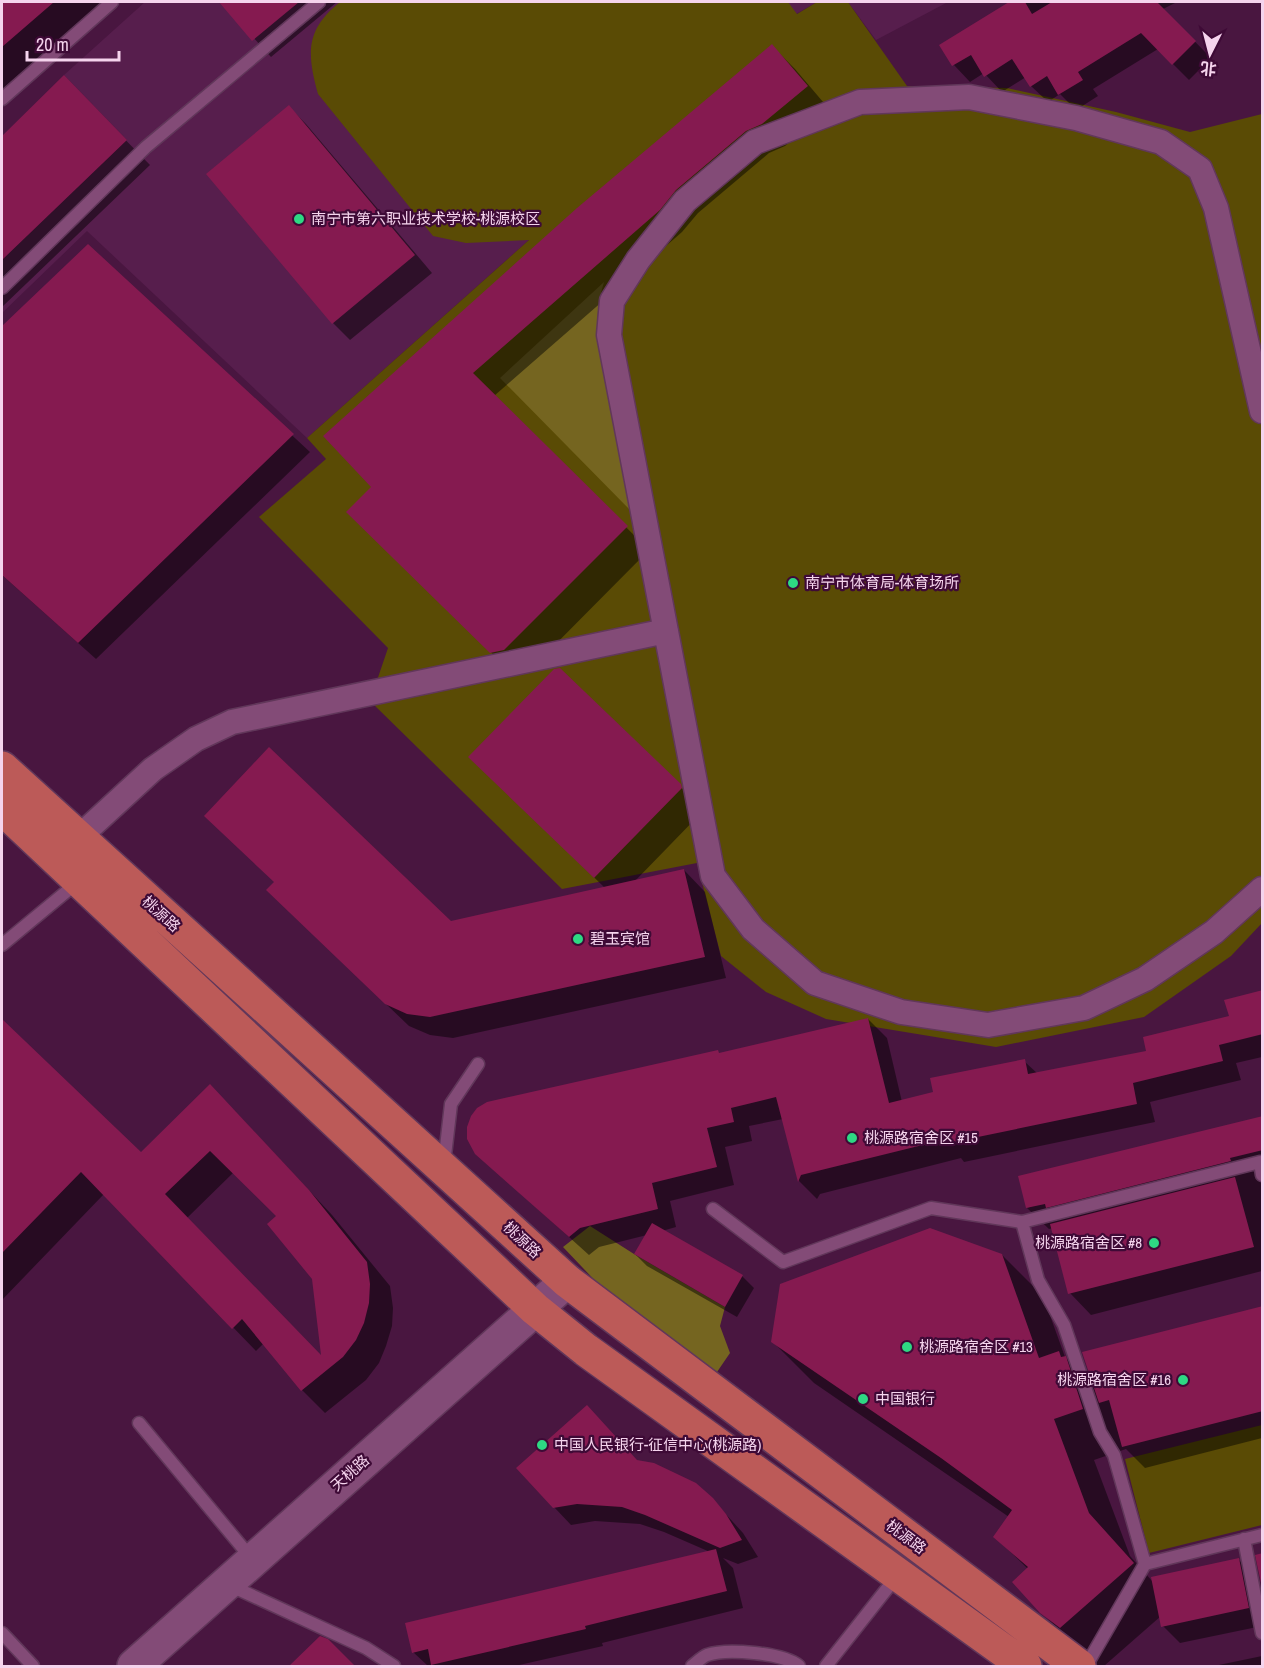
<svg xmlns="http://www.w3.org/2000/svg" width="1264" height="1668" font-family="'Archivo Narrow','Noto Sans SC',sans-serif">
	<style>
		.built { fill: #571e4d }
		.green { fill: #5a4b05 }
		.forest { fill: #756520 }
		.shadow { fill: #0007; fill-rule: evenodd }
		.building { fill: #851a50; fill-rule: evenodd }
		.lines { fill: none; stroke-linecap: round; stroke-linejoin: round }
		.lane-casing { stroke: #61375a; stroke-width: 15 }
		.street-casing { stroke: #61375a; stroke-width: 27 }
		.secondary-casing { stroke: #61375a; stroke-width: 36 }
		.primary-casing { stroke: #61375a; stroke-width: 36 }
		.lane { stroke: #834b77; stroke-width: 12 }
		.street { stroke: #834b77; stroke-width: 24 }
		.secondary { stroke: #834b77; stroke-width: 33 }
		.primary { stroke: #bc5a58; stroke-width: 33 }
		.poi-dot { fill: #2ed883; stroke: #3e0a36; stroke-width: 2 }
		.labels { text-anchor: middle; stroke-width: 4.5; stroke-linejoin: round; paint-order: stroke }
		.poi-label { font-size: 15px; fill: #f5d4ed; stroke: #3e0a36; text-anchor: start }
		.street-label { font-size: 15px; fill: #f5d4ed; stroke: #3e0a36 }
	</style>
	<rect width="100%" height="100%" fill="#491640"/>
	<path class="built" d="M 145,2 L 817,2 L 796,14 L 530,239 L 307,438 L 87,231 L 2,313 L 2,260 L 127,140 L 64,75 Z
		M 848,2 L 948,2 L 876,40 Z"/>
	<path class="green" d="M 340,2 L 788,2 L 797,14 L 817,2 L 848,2 L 907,86 L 1007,88 L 1116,112 L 1190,132 L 1262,114 L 1262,923 L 1231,956 L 1144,1017 L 996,1047 L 826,1019 L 766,992 L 721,956 L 697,863 L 562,889 L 370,701 L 388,648 L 259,517 L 326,459 L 307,438 L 529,240 L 466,243 L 433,236 L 318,94 C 307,54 305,30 340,2 Z
		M 1262,1425 L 1262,1525 L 1149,1553 L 1125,1459 Z"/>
	<path class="forest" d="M 604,282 L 599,300 L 597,323 L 630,510 L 500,378 Z
		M 590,1226 L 634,1254 L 725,1307 L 720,1326 L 730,1353 L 717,1372 L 650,1325 L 602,1288 L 563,1247 Z"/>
	<path class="shadow" d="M 2,2 L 107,2 L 2,93 Z
		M 221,2 L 337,2 L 271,57 Z
		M 1012,2 L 1177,2 L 1163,9 L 1211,58 L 1189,80 L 1158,49 L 1093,89 L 1098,96 L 1076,110 L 1060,94 L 1048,102 L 1031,86 L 1026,77 L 1002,92 L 984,73 L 970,82 L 954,65 L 941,45 Z
		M 772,46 L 795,69 L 829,109 L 785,146 L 769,153 L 698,213 L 682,232 L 494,396 L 649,550 L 527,673 L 514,675 L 348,512 L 373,487 L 325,437 Z
		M 64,77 L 150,165 L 2,307 L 2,143 L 26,119 Z
		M 289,107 L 306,124 L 432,273 L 350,340 L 333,323 Z
		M 88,246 L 310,452 L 96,659 L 2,575 L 2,328 Z
		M 493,779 L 680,786 L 703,811 L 635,881 L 684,870 L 705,892 L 726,978 L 453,1038 L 430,1035 L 409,1026 L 290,912 L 451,923 L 605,888 Z
		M 1262,992 L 1262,1057 L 1236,1063 L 1241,1080 L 1150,1102 L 1155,1122 L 964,1162 L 961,1158 L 820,1194 L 817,1199 L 799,1181 L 783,1119 L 749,1126 L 752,1141 L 725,1147 L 734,1185 L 670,1201 L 676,1227 L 662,1231 L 742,1276 L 754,1288 L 737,1317 L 647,1266 L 635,1254 L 647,1235 L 599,1247 L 589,1255 L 476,1153 L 720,1054 L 868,1019 L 887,1038 L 902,1102 L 935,1093 L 1024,1061 L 1038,1074 L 1148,1052 L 1230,1018 Z
		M 2,1021 L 141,1155 L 233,1109 L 332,1215 L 390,1286 L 393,1308 L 392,1326 L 386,1346 L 379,1363 L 366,1380 L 325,1413 L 302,1390 L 264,1343 L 256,1351 L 104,1194 L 2,1300 ZM 234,1172 L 278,1216 L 313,1279 L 323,1359 L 187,1218 Z
		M 1262,1118 L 1262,1180 L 1259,1180 L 1262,1184 L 1262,1271 L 1091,1315 L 1070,1293 L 1053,1228 L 1049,1229 L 1027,1208 Z
		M 1002,1255 L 1043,1296 L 1065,1357 L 1096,1388 L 1262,1307 L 1262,1438 L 1145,1468 L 1126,1449 L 1094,1460 L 1130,1556 L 1153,1582 L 1239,1560 L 1256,1577 L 1262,1626 L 1180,1643 L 1163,1626 L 1161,1616 L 1104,1666 L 1099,1666 L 1083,1654 L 1041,1612 L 1028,1569 L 995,1537 L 1009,1517 L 814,1383 L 773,1342 Z
		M 587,1407 L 638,1462 L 712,1499 L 743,1533 L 758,1557 L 738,1564 L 723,1558 L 733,1568 L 743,1608 L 602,1643 L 603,1646 L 515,1666 L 428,1666 L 413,1652 L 710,1552 L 664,1532 L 640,1524 L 595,1521 L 571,1525 L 554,1507 Z
		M 321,1638 L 327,1641 L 353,1666 L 291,1666 Z
		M 1262,1656 L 1262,1666 L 1214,1666 Z"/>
	<path class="building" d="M 2,2 L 54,2 L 2,47 Z
		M 219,2 L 299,2 L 252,41 Z
		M 1009,2 L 1025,2 L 1032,14 L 1052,2 L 1157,2 L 1196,41 L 1172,65 L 1141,33 L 1078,72 L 1083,80 L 1058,95 L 1047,76 L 1030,87 L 1012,59 L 984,77 L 971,55 L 952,66 L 939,45 Z
		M 772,44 L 808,86 L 762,124 L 746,131 L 676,190 L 660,210 L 473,373 L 628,526 L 504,650 L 490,653 L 346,512 L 371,487 L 323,436 L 577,208 Z
		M 64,75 L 127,140 L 2,260 L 2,136 Z
		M 289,105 L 415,255 L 332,324 L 206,174 Z
		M 88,244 L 294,434 L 78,643 L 2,575 L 2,326 Z
		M 560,668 L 681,784 L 682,788 L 594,878 L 468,757 L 554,669 Z
		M 269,747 L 451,921 L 684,869 L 705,957 L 430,1017 L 407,1014 L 385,1004 L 266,890 L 274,882 L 204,816 Z
		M 1263,990 L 1263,1034 L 1219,1045 L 1223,1061 L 1133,1083 L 1137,1104 L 944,1144 L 943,1140 L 801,1175 L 798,1182 L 776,1097 L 731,1108 L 734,1122 L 707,1128 L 717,1167 L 652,1183 L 658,1209 L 580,1228 L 569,1237 L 475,1154 L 467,1139 L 467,1127 L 471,1116 L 477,1108 L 487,1102 L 718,1050 L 719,1053 L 868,1018 L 889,1103 L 933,1092 L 930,1078 L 1025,1059 L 1028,1074 L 1146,1051 L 1143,1037 L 1229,1016 L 1224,1000 Z
		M 2,1019 L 141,1152 L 210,1084 L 309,1190 L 367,1262 L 370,1284 L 369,1303 L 364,1323 L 356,1340 L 343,1357 L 301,1391 L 242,1319 L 232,1329 L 81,1172 L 2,1253 ZM 210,1151 L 276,1216 L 267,1224 L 312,1279 L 321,1355 L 165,1194 Z
		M 1263,1116 L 1263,1150 L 1230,1158 L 1231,1161 L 1046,1208 L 1045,1204 L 1026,1208 L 1018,1176 Z
		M 1235,1177 L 1254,1247 L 1068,1294 L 1050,1224 Z
		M 652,1223 L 743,1275 L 725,1307 L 634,1254 Z
		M 930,1228 L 1002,1254 L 1039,1358 L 1059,1351 L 1061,1357 L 1066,1356 L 1083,1409 L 1054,1419 L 1089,1513 L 1134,1563 L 1060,1628 L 1040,1613 L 1012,1582 L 1028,1567 L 993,1537 L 1012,1510 L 941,1458 L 771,1342 L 780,1284 Z
		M 1263,1306 L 1263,1411 L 1122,1447 L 1109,1400 L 1099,1403 L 1082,1352 Z
		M 587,1405 L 637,1460 L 654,1463 L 696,1483 L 713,1498 L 726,1514 L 742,1540 L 720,1548 L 645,1515 L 622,1507 L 577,1504 L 553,1508 L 516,1468 Z
		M 716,1549 L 727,1591 L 585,1626 L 586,1629 L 431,1665 L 428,1649 L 412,1653 L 405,1623 Z
		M 1263,1553 L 1263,1592 L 1255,1555 Z
		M 1239,1558 L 1249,1608 L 1161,1627 L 1151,1577 Z
		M 320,1636 L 328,1639 L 355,1666 L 289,1666 Z"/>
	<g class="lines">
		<g class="lane-casing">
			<path id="lane" d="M 2,99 L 112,2
				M 2,288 L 146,147 L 319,2
				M 2,945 L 78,882
				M 444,1164 L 451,1104 L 478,1064
				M 713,1209 L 783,1262 L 931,1208 L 1022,1222
				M 139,1423 L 252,1559
				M 1244,1539 L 1262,1633
				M 1145,1564 L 1262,1535
				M 229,1585 L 366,1648 L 394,1666
				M 2,1633 L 33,1666
				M 692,1666 C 696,1663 702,1657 707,1655 C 727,1648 783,1653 799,1666
				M 826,1666 L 897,1576
				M 1086,1666 L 1145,1564 L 1114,1455 L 1100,1432 L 1064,1325 L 1038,1280 L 1022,1222 L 1260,1162 L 1262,1175"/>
		</g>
		<g class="street-casing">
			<path id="street" d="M 1262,411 L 1216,208 L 1200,169 L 1161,142 L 1076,118 L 969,97 L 860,102 L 755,142 L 685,201 L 638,260 L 612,301 L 609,335 L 713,876 L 753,929 L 815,983 L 901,1012 L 988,1025 L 1084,1008 L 1145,979 L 1214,932 L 1262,889
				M 78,838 L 153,769 L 196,739 L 232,722 L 666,631"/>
		</g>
		<g class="secondary-casing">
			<path id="secondary" d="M 134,1666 L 567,1281"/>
		</g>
		<g class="primary-casing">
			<path id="primary" d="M 2,768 L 567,1281 L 1079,1666
				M 2,808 L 535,1309 L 586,1350 L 1025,1666"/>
		</g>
		<use href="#lane" class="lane"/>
		<use href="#street" class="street"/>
		<use href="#secondary" class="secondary"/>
		<use href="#primary" class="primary"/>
	</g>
	<g class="poi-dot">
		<circle cx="299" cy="219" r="6"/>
		<circle cx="793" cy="583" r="6"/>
		<circle cx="578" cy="939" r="6"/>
		<circle cx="852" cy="1138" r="6"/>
		<circle cx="1154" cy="1243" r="6"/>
		<circle cx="907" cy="1347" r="6"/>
		<circle cx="1183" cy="1380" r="6"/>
		<circle cx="863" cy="1399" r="6"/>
		<circle cx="542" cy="1445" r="6"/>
	</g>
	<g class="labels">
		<g class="poi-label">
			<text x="311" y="224">南宁市第六职业技术学校-桃源校区</text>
			<text x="805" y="588">南宁市体育局-体育场所</text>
			<text x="590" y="944">碧玉宾馆</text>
			<text x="864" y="1143">桃源路宿舍区 #15</text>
			<text x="1142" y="1248" text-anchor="end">桃源路宿舍区 #8</text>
			<text x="919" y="1352">桃源路宿舍区 #13</text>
			<text x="1171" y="1385" text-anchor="end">桃源路宿舍区 #16</text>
			<text x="875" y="1404">中国银行</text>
			<text x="554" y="1450">中国人民银行-征信中心(桃源路)</text>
		</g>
		<g class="street-label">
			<text transform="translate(161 914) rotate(42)" y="5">桃源路</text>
			<text transform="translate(522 1240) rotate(43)" y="5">桃源路</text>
			<text transform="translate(350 1473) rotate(-42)" y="5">天桃路</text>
			<text transform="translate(906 1537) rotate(37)" y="5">桃源路</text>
		</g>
	</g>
	<rect width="1264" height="1668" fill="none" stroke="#f5d4ed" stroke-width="6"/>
	<g transform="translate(1210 54) rotate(186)" stroke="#3e0a36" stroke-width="4.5" paint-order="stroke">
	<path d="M0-4.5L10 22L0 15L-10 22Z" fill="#f5d4ed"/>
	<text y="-9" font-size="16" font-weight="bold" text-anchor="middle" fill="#f5d4ed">北</text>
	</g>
	<path d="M27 51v9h92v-9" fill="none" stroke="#f5d4ed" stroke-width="3"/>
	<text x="36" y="51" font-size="18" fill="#f5d4ed" stroke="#3e0a36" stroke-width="4.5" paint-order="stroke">20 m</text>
</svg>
